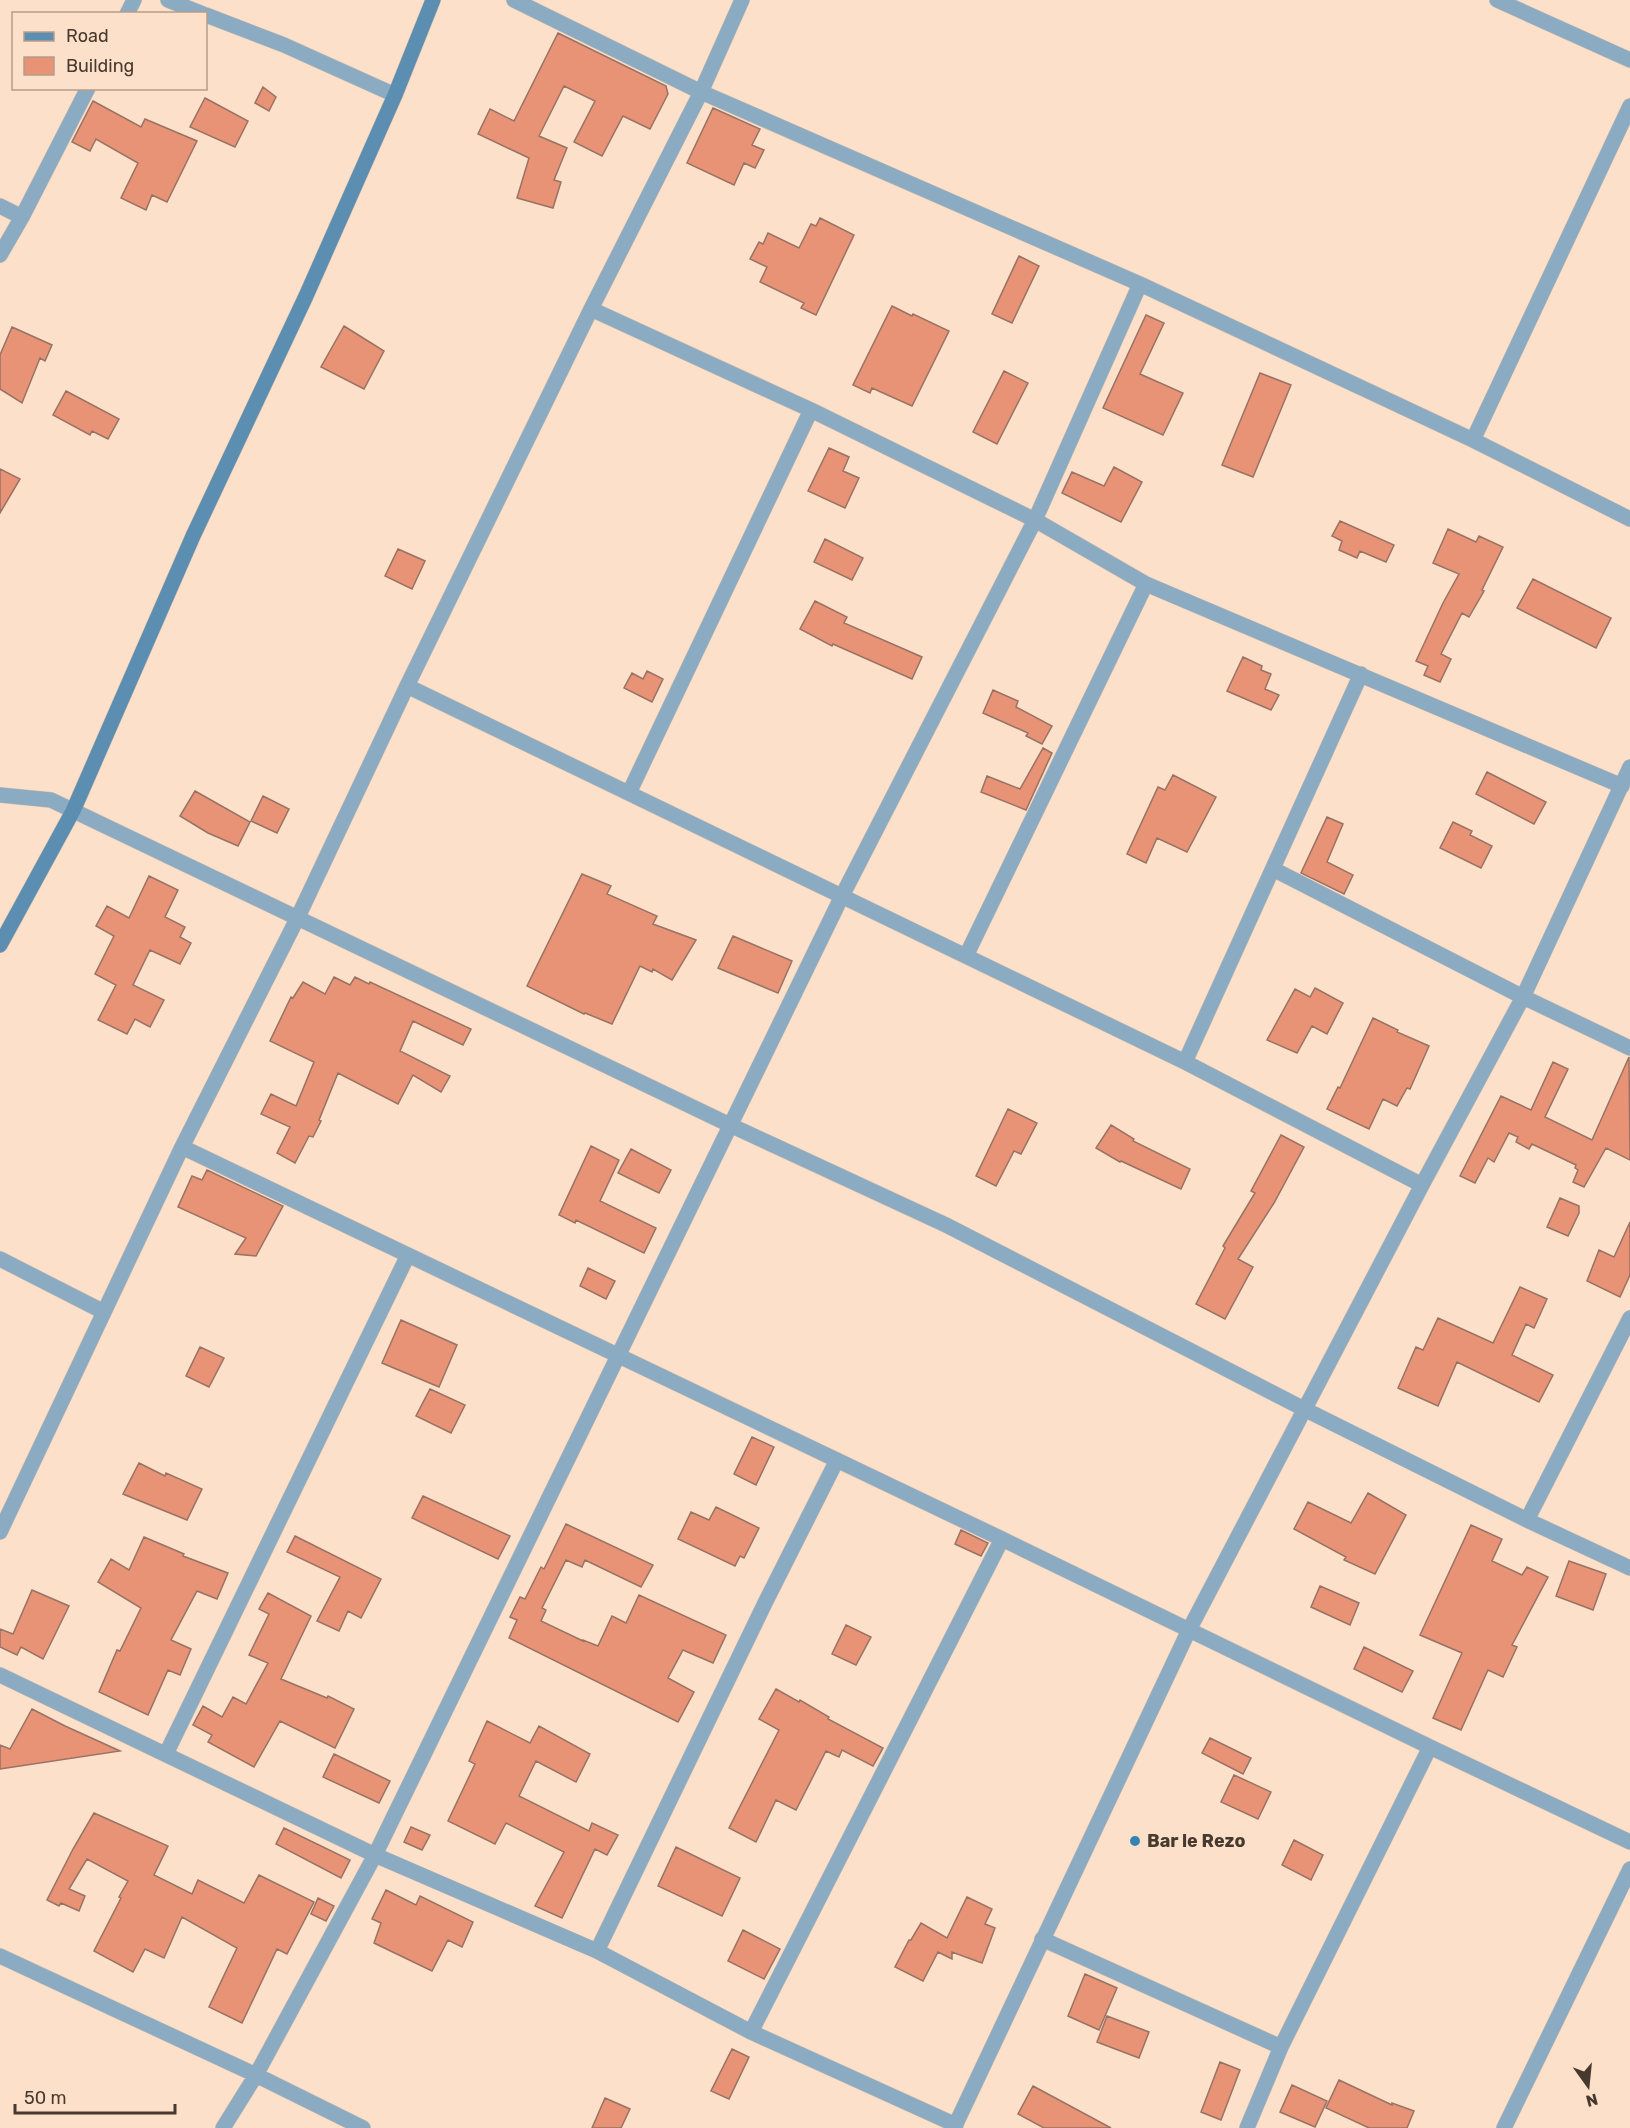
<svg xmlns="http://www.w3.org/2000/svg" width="1630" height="2128" font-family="Rubik,sans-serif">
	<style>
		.building { fill: #e89376; stroke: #987264; stroke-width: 1.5 }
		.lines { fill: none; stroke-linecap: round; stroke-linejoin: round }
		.street-casing { stroke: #d8bfab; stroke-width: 16 }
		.secondary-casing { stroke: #d8bfab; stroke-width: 16 }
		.street { stroke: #8babc3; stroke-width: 15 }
		.secondary { stroke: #5c8eb1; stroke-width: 15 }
		.poi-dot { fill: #3483b5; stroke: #fce0ca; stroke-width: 2 }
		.labels { text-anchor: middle; stroke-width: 5; stroke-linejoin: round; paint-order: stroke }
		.poi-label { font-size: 18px; font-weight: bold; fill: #47392e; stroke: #fce0ca; text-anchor: start }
	</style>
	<rect width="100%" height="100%" fill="#fce0ca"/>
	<path class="building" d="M 558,33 L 666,86 L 668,94 L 650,129 L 623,116 L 602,156 L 574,142 L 595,101 L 564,86 L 539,136 L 567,148 L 554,180 L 561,182 L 553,208 L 517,198 L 529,158 L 478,134 L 490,109 L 514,121 Z
		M 263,87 L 276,97 L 269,111 L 255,103 Z
		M 205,98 L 248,121 L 235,147 L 190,127 Z
		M 93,101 L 141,127 L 145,119 L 197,141 L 167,202 L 152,195 L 146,210 L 121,198 L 138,163 L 96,139 L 90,151 L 72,142 Z
		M 713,108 L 760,129 L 752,145 L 764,150 L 755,168 L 744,163 L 734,185 L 687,163 Z
		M 820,218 L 854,235 L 816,315 L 801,308 L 804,303 L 760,282 L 767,267 L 750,259 L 759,242 L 763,244 L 768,233 L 799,248 L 811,224 L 816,226 Z
		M 1019,256 L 1039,266 L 1012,323 L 992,314 Z
		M 892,306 L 912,316 L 913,314 L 949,331 L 912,406 L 872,388 L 870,393 L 853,385 Z
		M 1146,315 L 1164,323 L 1140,374 L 1183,393 L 1163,435 L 1103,408 Z
		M 344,326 L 384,351 L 364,389 L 321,367 Z
		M 12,327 L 52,345 L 45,361 L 40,358 L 22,403 L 0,389 L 0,355 Z
		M 1004,371 L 1028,383 L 997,444 L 973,432 Z
		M 1260,373 L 1291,385 L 1253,477 L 1222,465 Z
		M 66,391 L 119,419 L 108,439 L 92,431 L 90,435 L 53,415 Z
		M 829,448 L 849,457 L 843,471 L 859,478 L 845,508 L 808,491 Z
		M 1114,467 L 1142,482 L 1121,522 L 1062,493 L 1072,472 L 1104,486 Z
		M 0,469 L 20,479 L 0,513 Z
		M 1340,521 L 1394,545 L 1386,562 L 1360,551 L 1357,558 L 1339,550 L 1342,541 L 1332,536 Z
		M 1448,529 L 1476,542 L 1479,536 L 1503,547 L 1482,590 L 1484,591 L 1469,617 L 1462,613 L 1441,654 L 1451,659 L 1440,682 L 1424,675 L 1428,666 L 1416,661 L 1443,603 L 1459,574 L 1433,563 Z
		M 825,539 L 863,558 L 852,580 L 814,562 Z
		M 398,549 L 425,561 L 412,589 L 385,576 Z
		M 1533,579 L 1611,618 L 1596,648 L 1517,608 Z
		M 815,601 L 847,617 L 844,623 L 922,657 L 912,679 L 833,644 L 832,646 L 800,629 Z
		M 1243,657 L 1262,666 L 1261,670 L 1271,674 L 1265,689 L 1279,695 L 1271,710 L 1227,691 Z
		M 647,671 L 663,679 L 652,702 L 624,688 L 632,673 L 643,679 Z
		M 993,690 L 1018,701 L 1016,707 L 1052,726 L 1042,744 L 1026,736 L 1028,733 L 983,713 Z
		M 1043,748 L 1052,753 L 1026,810 L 981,792 L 987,776 L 1020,789 Z
		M 1487,772 L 1546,802 L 1534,824 L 1476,794 Z
		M 1173,775 L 1216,797 L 1187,852 L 1157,838 L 1146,863 L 1127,854 L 1158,787 L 1165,790 Z
		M 195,791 L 250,822 L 238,846 L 208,833 L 180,816 Z
		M 263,796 L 289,809 L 277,833 L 251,821 Z
		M 1327,817 L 1343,824 L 1327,862 L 1353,875 L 1344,894 L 1301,873 Z
		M 1453,822 L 1472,831 L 1470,835 L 1492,846 L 1481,868 L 1440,848 Z
		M 582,874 L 611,886 L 607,894 L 657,916 L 653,924 L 696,940 L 672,980 L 653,969 L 652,972 L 640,966 L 612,1024 L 585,1013 L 584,1014 L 527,986 Z
		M 149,876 L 178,890 L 165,917 L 185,927 L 180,937 L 191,943 L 180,964 L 150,950 L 133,985 L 164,1000 L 150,1027 L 135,1019 L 127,1034 L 98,1020 L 116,985 L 95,974 L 114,936 L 96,926 L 107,906 L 129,918 Z
		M 733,936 L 792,961 L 778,993 L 718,968 Z
		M 334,977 L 350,985 L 355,977 L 369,984 L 370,982 L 471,1029 L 463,1045 L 413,1021 L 400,1051 L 450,1076 L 441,1092 L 413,1075 L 398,1104 L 338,1073 L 319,1120 L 321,1121 L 313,1137 L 309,1136 L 295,1163 L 277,1153 L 290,1127 L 261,1114 L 271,1094 L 296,1106 L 314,1062 L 270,1041 L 291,997 L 293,998 L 303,982 L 325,994 Z
		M 1315,988 L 1343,1003 L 1327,1034 L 1312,1026 L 1297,1053 L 1267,1040 L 1295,989 L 1310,997 Z
		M 1373,1018 L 1398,1030 L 1397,1032 L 1429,1046 L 1410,1089 L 1407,1088 L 1397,1106 L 1383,1099 L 1369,1129 L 1327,1109 L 1338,1087 L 1340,1088 Z
		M 1629,1057 L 1630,1160 L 1606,1148 L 1584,1187 L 1573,1182 L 1578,1170 L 1575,1168 L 1576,1165 L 1532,1144 L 1529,1149 L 1516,1142 L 1518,1137 L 1509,1133 L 1494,1162 L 1488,1158 L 1475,1183 L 1460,1176 L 1501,1096 L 1531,1110 L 1553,1062 L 1568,1069 L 1545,1117 L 1592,1140 Z
		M 1008,1109 L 1037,1123 L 1021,1154 L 1014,1151 L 996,1186 L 976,1176 Z
		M 1111,1125 L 1134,1139 L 1133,1141 L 1190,1169 L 1181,1189 L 1121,1161 L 1120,1162 L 1096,1148 Z
		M 1281,1135 L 1304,1147 L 1274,1203 L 1238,1259 L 1253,1267 L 1225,1319 L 1196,1304 L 1225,1248 L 1223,1246 L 1255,1193 L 1251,1191 Z
		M 591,1146 L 619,1160 L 600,1201 L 656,1228 L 644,1253 L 576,1220 L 575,1223 L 559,1215 Z
		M 631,1149 L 671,1170 L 659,1193 L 618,1173 Z
		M 207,1170 L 283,1206 L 256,1256 L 235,1254 L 246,1238 L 178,1207 L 192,1176 L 202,1180 Z
		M 1560,1198 L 1579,1206 L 1579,1213 L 1568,1236 L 1547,1227 Z
		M 1630,1222 L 1630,1275 L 1620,1297 L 1587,1281 L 1599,1250 L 1614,1257 Z
		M 588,1268 L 615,1281 L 606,1299 L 580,1286 Z
		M 1520,1287 L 1547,1299 L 1534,1328 L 1526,1324 L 1512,1355 L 1553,1375 L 1539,1402 L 1457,1362 L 1438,1406 L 1398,1388 L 1416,1347 L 1423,1350 L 1438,1318 L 1493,1343 Z
		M 401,1320 L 457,1345 L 439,1387 L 382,1363 Z
		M 200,1347 L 224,1358 L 209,1387 L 186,1376 Z
		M 430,1389 L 465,1405 L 451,1433 L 416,1416 Z
		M 752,1437 L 774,1447 L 756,1485 L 734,1474 Z
		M 139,1463 L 165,1476 L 166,1473 L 202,1489 L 187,1520 L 123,1494 Z
		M 1368,1493 L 1406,1515 L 1375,1574 L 1344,1560 L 1346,1557 L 1294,1529 L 1308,1502 L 1351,1523 Z
		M 423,1496 L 510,1536 L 498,1559 L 412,1518 Z
		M 716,1507 L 759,1528 L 744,1558 L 740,1556 L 735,1566 L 678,1539 L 691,1512 L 709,1520 Z
		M 566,1524 L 653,1565 L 641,1587 L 585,1560 L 582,1567 L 566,1560 L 542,1608 L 546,1610 L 541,1621 L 583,1641 L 583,1640 L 598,1646 L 612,1616 L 626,1623 L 639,1595 L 726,1635 L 713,1663 L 683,1650 L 668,1678 L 694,1692 L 678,1722 L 509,1638 L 517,1620 L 510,1617 L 520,1597 L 525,1599 L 541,1567 L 544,1569 Z
		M 1471,1525 L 1502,1539 L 1492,1561 L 1522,1575 L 1527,1567 L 1548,1577 L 1512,1645 L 1517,1647 L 1503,1677 L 1488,1670 L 1461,1730 L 1433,1718 L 1462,1653 L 1420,1635 Z
		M 961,1530 L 988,1543 L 981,1556 L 955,1544 Z
		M 295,1536 L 381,1579 L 361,1618 L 348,1611 L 339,1631 L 317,1621 L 340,1577 L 287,1552 Z
		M 144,1537 L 184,1554 L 183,1556 L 228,1573 L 217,1599 L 197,1591 L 171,1640 L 191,1649 L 180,1675 L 168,1670 L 148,1715 L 99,1692 L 117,1650 L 120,1651 L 141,1608 L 98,1582 L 111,1559 L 129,1570 Z
		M 1569,1561 L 1606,1574 L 1593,1610 L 1556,1596 Z
		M 1320,1586 L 1359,1603 L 1350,1625 L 1311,1607 Z
		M 32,1590 L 69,1606 L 43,1659 L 21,1647 L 17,1655 L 0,1647 L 0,1629 L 13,1634 Z
		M 268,1593 L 311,1616 L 281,1679 L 327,1698 L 328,1696 L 354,1709 L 335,1748 L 280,1721 L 254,1767 L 208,1742 L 212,1735 L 193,1725 L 203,1706 L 222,1717 L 233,1697 L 246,1704 L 268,1663 L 249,1655 L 269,1614 L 259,1609 Z
		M 846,1625 L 871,1637 L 856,1665 L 832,1654 Z
		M 1364,1647 L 1413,1671 L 1402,1692 L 1354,1669 Z
		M 776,1689 L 799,1702 L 800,1700 L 829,1717 L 828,1719 L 883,1748 L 873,1766 L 842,1750 L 839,1757 L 826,1751 L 796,1810 L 776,1800 L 756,1842 L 729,1828 L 779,1730 L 759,1719 Z
		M 32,1709 L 65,1726 L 120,1751 L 0,1769 L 0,1745 L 10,1749 Z
		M 487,1721 L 530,1743 L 539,1726 L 590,1754 L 576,1782 L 536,1761 L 519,1796 L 589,1831 L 592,1823 L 618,1835 L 607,1855 L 595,1849 L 562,1918 L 535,1906 L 564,1852 L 506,1823 L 495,1844 L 448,1821 L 475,1764 L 469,1761 Z
		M 1210,1738 L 1251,1758 L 1243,1774 L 1202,1753 Z
		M 334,1754 L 390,1781 L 379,1803 L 323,1777 Z
		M 1234,1775 L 1271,1792 L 1258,1819 L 1221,1802 Z
		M 94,1813 L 168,1846 L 154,1875 L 192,1894 L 198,1880 L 244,1903 L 259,1875 L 314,1902 L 287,1954 L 277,1949 L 242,2023 L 209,2007 L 237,1948 L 182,1917 L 164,1958 L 145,1949 L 133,1972 L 94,1951 L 121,1898 L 119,1897 L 128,1881 L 87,1859 L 69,1889 L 85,1896 L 79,1911 L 61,1903 L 59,1906 L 47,1900 L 73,1849 Z
		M 411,1827 L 430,1835 L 422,1850 L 404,1842 Z
		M 284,1828 L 350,1860 L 341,1878 L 276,1844 Z
		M 1294,1840 L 1323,1855 L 1311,1880 L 1282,1865 Z
		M 676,1847 L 740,1878 L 722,1916 L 658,1886 Z
		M 386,1890 L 416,1905 L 420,1896 L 473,1922 L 462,1947 L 448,1940 L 432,1971 L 374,1943 L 381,1923 L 372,1919 Z
		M 967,1897 L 992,1909 L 985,1924 L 995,1928 L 982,1963 L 952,1952 L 952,1959 L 938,1952 L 923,1981 L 895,1967 L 909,1940 L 911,1940 L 921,1923 L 947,1938 Z
		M 318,1898 L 334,1906 L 326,1921 L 311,1914 Z
		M 743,1930 L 780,1949 L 764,1979 L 728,1961 Z
		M 1085,1974 L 1117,1988 L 1099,2030 L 1068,2016 Z
		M 1107,2016 L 1149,2032 L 1139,2058 L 1097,2042 Z
		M 732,2049 L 749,2057 L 729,2099 L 711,2091 Z
		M 1220,2062 L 1240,2070 L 1221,2120 L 1201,2112 Z
		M 1339,2080 L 1392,2105 L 1392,2103 L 1414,2111 L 1407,2128 L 1369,2128 L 1326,2108 Z
		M 1292,2085 L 1327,2101 L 1315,2127 L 1280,2112 Z
		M 1033,2086 L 1111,2128 L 1044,2128 L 1018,2114 Z
		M 605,2098 L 630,2109 L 621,2128 L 592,2128 Z"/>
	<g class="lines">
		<g class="street-casing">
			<path id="street" d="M 168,0 L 203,14
				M 514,0 L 701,92 L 1140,284 L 1473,440 L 1630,519
				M 1497,0 L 1630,60
				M 127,14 L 134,0
				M 206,15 L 284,45 L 395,95
				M 0,206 L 22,217
				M 0,255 L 22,217 L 88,88
				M 591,309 L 811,410 L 1035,520 L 1146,584 L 1622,786
				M 1473,440 L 1630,106
				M 407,686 L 1185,1062 L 1422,1185
				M 629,793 L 811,410
				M 0,795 L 51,800 L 730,1125 L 946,1225 L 1304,1409 L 1527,1520 L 1630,1568
				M 1273,869 L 1523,997 L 1630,1048
				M 966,956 L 1146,584
				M 1185,1062 L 1361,674
				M 182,1147 L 1002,1539 L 1430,1747 L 1630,1842
				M 0,1259 L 104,1312
				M 1527,1520 L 1630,1318
				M 0,1532 L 182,1147 L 297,919 L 407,686 L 591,309 L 701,92 L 742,0
				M 0,1675 L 375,1855 L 597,1951 L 751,2032 L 956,2125
				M 166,1754 L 408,1255
				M 1042,1939 L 1281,2047
				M 597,1951 L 765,1603 L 837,1460
				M 0,1956 L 256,2075 L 363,2128
				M 751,2032 L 1002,1539
				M 223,2128 L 256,2075 L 375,1855 L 842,896 L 1035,520 L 1140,284
				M 954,2128 L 1189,1630 L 1422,1185 L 1523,997 L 1630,767
				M 1247,2128 L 1281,2047 L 1430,1747
				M 1504,2128 L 1630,1869"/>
		</g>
		<g class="secondary-casing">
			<path id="secondary" d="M 0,945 L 73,811 L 193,536 L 306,296 L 395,95 L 433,0"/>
		</g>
		<use href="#street" class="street"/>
		<use href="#secondary" class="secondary"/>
	</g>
	<circle class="poi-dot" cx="1135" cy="1841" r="6"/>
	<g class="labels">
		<g class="poi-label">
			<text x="1147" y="1847">Bar le Rezo</text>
		</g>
	</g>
	<rect x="12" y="12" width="195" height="78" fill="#fce0ca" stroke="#b49d8c" stroke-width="1.5"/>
	<rect x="24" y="32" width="30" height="9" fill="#5c8eb1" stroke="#b49d8c" stroke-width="1.5"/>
	<text x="66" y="42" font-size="18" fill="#47392e">Road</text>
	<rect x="24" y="57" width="30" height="18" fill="#e89376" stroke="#b49d8c" stroke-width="1.5"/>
	<text x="66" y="72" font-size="18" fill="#47392e">Building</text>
	<g transform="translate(1588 2086) rotate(165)" stroke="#fce0ca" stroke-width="4.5" paint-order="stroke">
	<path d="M0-4.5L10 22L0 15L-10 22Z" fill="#47392e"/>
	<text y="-9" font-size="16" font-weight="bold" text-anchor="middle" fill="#47392e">N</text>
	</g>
	<path d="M15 2104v9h160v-9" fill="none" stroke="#47392e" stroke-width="3"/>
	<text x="24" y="2104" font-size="18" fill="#47392e" stroke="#fce0ca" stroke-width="4.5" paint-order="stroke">50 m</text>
</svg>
